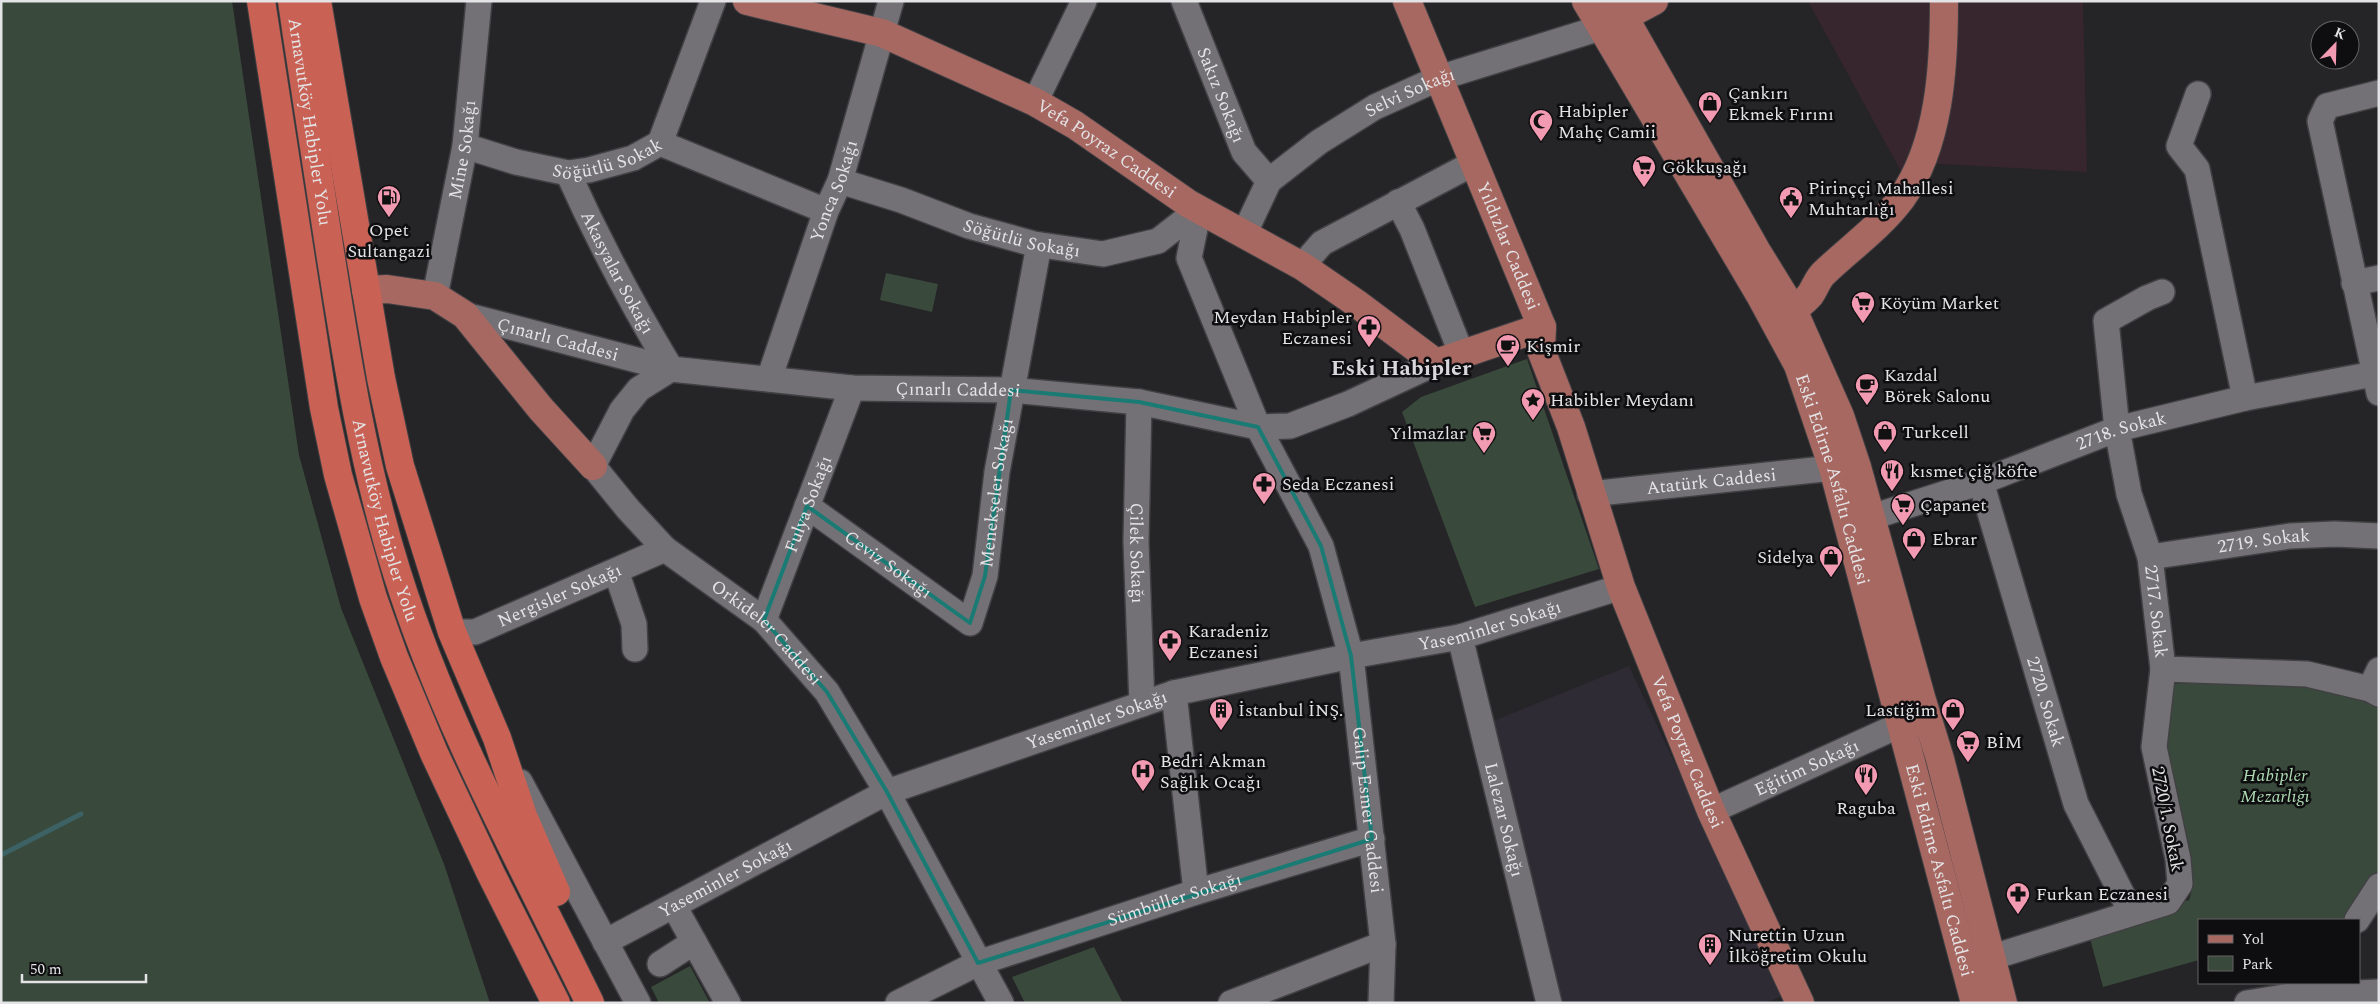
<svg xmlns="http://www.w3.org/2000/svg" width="2380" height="1004" font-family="Spectral,serif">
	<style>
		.industrial { fill: #38262e }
		.built { fill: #2f2b34 }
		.green { fill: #39493b }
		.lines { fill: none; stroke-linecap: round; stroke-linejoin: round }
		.stream { stroke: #3c6265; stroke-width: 5 }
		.minor-casing { stroke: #414043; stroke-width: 28 }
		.major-casing { stroke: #414043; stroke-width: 30 }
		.highway-casing { stroke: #414043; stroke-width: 30 }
		.minor { stroke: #737175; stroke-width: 25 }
		.major { stroke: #a76862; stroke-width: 28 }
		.highway { stroke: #c96255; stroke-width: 28 }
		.marked { fill: none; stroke: #1a7b74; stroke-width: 4; stroke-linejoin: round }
		.labels { text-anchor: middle; stroke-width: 5; stroke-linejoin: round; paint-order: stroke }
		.poi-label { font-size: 18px; fill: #e4e3e6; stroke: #0e0d0f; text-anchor: start }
		.street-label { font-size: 18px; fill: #e4e3e6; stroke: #0e0d0f }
		.park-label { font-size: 18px; font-style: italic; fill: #addab2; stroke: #0e0d0f }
		.district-label { font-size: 22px; font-weight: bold; fill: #d9d7db; stroke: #0e0d0f }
	</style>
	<rect width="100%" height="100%" fill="#252427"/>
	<path class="industrial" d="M 1808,1 L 2083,1 L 2087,172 L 1922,163 L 1902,173 Z"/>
	<path class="built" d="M 1629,666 L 1784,995 L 1765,1003 L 1562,1003 L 1486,724 Z"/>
	<path class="green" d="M 1,1 L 232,1 L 299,455 L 341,608 L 444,864 L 490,1003 L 1,1003 Z
		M 886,273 L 938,284 L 932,312 L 880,300 Z
		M 1527,359 L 1599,569 L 1475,607 L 1402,412 L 1421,397 Z
		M 2214,682 L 2306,683 L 2379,702 L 2379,878 L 2353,920 L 2199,920 L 2199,960 L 2103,987 L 2088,931 L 2189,900 L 2193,887 L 2158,750 L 2164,684 Z
		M 1094,947 L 1123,1003 L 1025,1003 L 1012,977 Z
		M 690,966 L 710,1003 L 659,1003 L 651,987 Z"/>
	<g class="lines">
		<path class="stream" d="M 1,855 L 81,814"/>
		<g class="minor-casing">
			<g id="minor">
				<path id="s1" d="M 1184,1 L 1244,152 L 1269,181"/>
				<path d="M 2379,93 L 2327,106 L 2320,121 L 2379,393"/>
				<path d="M 2198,94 L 2179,146 L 2197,169 L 2245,398"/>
				<path d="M 1035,102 L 1084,1"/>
				<path d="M 660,143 L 826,211"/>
				<path d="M 660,143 L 713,1"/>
				<path id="s2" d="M 465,146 L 516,162 L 568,173 L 589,170 L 633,158 L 660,143"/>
				<path id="s3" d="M 568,173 C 599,242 632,304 671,369"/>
				<path id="s4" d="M 840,181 L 901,200 L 969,226 L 1034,244 L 1103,254 L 1158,241 L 1199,209"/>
				<path d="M 1398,202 L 1412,229 L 1462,355"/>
				<path id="s5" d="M 1199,209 L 1189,258 L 1258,427 L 1321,546 L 1351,656 L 1383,944 L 1381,1003"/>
				<path id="s6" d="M 1244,234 L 1269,181 L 1319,142 L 1375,107 L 1439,78 L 1600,28 L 1620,19"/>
				<path d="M 1302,266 L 1322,243 L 1474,163"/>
				<path d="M 2354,283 L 2379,278"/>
				<path id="s7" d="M 2162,292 L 2147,298 L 2106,321 L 2117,429 L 2129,494 L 2150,557 L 2163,669 L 2307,674 L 2370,689 L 2379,694"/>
				<path id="s8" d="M 435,296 L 465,146 L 479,1"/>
				<path id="s9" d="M 465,315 L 671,369 L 852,388 L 1011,390 L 1139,402 L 1258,427 L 1290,426 L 1348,404 L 1436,363"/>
				<path id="s10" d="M 671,369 L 639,389 L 622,410 L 593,466 L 628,509 L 665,549 L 764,620 L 827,692 L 887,792 L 1001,1003"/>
				<path id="s11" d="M 769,379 L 826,211 L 840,181 L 891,1"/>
				<path id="s12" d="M 1139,402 L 1136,542 L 1142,704"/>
				<path id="s13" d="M 1981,482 L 2076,804 L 2131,912"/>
				<path id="s14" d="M 1590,494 L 1833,468"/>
				<path id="s15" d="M 807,506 L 970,623 L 985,576 L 997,472 L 1039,245"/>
				<path id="s16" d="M 1872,517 L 1981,482 L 2117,429 L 2245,398 L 2379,373"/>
				<path id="s17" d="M 2150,557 L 2290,536 L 2335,534 L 2379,536"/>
				<path d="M 616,571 L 634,624 L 635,649"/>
				<path id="s18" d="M 764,620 L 852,388"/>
				<path id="s19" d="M 452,632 L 475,632 L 665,549"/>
				<path id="s20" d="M 1460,637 L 1549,1003"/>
				<path d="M 2370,689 L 2379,670"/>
				<path d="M 1174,693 L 1196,892"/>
				<path d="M 520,782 L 638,1003"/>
				<path id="s21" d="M 1711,811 L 1902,724"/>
				<path d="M 674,906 L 728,1003"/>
				<path d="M 2357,920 L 2379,886"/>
				<path id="s22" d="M 605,942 L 887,792 L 1174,693 L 1351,656 L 1460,637 L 1621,587"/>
				<path d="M 1993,957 L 2168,902 L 2180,884 L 2178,859 L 2154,747 L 2163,669"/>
				<path d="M 660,964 L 694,942"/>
				<path id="s23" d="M 898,1003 L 978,963 L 1196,892 L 1372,839"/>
				<path d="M 1231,1003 L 1383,944"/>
				<path d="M 2247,1003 L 2291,996 L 2379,992"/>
			</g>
		</g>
		<g class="major-casing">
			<g id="major">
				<path id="s24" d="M 747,1 L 882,33 L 1035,102 L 1075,125 L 1189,204 L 1302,266 L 1356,303 L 1436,363 L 1542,327"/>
				<path id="s25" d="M 1407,1 L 1542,327 L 1541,350 L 1571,427 L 1621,587 L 1711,811 L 1800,1003"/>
				<path id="s26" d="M 1586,1 L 1760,295 L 1798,365 L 1833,468 L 1975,1003"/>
				<path d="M 1615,1 L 1756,250 L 1793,310 L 1840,416 L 1857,467 L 1921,697 L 1940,759 L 2003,1003"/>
				<path d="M 1624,17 L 1654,1"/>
				<path d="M 366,290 L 387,289 L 435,296 L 465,315 L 541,409 L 593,466"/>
				<path d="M 1777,306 L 1793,310 C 1799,305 1805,301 1810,295 C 1815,288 1818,278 1824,273 C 1850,248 1879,228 1901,199 C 1940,145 1944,66 1944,1"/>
			</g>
		</g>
		<g class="highway-casing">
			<g id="highway">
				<path d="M 261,1 L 324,408 L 338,475 L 373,598 L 394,657 L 434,753 L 491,874 L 556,1003"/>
				<path id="s27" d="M 292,1 C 304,85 317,169 330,252 C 347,361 364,468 397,573 C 444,723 521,862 590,1003"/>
				<path d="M 317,1 L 381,378 L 400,466 L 452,632 L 497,738 L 523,816 L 556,892"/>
			</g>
		</g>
		<use href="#minor" class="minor"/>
		<use href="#major" class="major"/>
		<use href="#highway" class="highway"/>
	</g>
	<path class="marked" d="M 1011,390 L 1139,402 L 1258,427 L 1321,546 L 1351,656 L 1372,839 L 978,963 L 887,792 L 827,692 L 764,620 L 807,506 L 970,623 L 985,576 Z"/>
	<defs>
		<g id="shop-pin" transform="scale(1.25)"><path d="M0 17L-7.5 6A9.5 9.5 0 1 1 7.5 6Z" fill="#f19ab1" stroke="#0e0d0f"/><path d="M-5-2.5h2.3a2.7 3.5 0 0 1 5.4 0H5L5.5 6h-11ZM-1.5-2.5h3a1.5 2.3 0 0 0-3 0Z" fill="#111"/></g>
		<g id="mosque-pin" transform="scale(1.25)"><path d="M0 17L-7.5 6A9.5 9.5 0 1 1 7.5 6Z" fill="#f19ab1" stroke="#0e0d0f"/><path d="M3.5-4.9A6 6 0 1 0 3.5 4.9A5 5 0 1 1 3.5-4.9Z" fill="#111"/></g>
		<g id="supermarket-pin" transform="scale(1.25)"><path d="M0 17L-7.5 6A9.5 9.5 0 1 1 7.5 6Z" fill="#f19ab1" stroke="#0e0d0f"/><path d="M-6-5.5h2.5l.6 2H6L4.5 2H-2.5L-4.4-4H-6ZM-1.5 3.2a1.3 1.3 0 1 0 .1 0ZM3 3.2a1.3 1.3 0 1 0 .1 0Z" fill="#111"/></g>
		<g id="fuel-pin" transform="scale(1.25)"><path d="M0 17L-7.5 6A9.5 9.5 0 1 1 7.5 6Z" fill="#f19ab1" stroke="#0e0d0f"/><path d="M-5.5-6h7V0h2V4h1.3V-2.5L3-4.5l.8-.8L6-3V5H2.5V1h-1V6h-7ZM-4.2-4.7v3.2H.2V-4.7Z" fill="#111"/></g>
		<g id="civic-pin" transform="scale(1.25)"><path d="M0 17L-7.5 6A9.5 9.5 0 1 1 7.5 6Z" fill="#f19ab1" stroke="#0e0d0f"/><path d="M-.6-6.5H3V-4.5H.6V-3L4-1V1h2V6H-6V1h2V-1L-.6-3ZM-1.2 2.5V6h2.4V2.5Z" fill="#111"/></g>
		<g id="pharmacy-pin" transform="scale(1.25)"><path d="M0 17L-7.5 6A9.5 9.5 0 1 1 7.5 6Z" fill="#f19ab1" stroke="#0e0d0f"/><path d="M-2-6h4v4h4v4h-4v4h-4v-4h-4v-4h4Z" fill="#111"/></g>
		<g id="cafe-pin" transform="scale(1.25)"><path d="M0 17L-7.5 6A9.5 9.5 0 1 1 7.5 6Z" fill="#f19ab1" stroke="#0e0d0f"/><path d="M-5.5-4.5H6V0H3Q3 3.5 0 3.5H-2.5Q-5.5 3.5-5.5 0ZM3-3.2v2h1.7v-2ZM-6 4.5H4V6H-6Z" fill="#111"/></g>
		<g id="sight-pin" transform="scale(1.25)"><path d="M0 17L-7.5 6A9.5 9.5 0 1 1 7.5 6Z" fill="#f19ab1" stroke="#0e0d0f"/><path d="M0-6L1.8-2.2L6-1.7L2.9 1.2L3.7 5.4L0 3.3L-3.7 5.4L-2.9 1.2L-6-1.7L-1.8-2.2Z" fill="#111"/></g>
		<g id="restaurant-pin" transform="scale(1.25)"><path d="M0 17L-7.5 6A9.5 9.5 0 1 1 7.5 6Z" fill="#f19ab1" stroke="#0e0d0f"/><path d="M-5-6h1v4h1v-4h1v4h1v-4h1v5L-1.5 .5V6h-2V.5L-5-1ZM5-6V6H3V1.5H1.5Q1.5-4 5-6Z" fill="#111"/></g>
		<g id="building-pin" transform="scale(1.25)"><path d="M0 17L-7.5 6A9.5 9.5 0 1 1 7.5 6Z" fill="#f19ab1" stroke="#0e0d0f"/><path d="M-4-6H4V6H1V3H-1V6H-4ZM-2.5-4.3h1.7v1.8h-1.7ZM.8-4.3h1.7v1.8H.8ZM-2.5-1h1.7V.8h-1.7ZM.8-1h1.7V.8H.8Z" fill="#111"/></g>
		<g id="hospital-pin" transform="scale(1.25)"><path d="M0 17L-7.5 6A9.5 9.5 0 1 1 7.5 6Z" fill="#f19ab1" stroke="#0e0d0f"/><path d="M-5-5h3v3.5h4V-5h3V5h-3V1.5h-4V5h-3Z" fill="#111"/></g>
	</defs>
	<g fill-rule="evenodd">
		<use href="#shop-pin" x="1710" y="103"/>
		<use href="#mosque-pin" x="1541" y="121"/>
		<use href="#supermarket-pin" x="1644" y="167"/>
		<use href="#fuel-pin" x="389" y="197"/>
		<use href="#civic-pin" x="1791" y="198"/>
		<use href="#supermarket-pin" x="1863" y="303"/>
		<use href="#pharmacy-pin" x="1369" y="327"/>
		<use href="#cafe-pin" x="1508" y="346"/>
		<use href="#cafe-pin" x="1867" y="385"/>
		<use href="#sight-pin" x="1533" y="400"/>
		<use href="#shop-pin" x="1885" y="432"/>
		<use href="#supermarket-pin" x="1484" y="433"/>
		<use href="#restaurant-pin" x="1892" y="471"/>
		<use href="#pharmacy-pin" x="1264" y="484"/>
		<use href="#supermarket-pin" x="1903" y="505"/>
		<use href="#shop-pin" x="1914" y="539"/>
		<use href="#shop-pin" x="1831" y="557"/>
		<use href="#pharmacy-pin" x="1170" y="641"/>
		<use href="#building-pin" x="1221" y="710"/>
		<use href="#shop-pin" x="1953" y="710"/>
		<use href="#supermarket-pin" x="1968" y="742"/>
		<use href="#hospital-pin" x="1143" y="771"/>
		<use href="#restaurant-pin" x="1866" y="775"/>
		<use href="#pharmacy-pin" x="2018" y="894"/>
		<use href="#building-pin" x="1710" y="945"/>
	</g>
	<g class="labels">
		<g class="poi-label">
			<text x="1728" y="99">Çankırı<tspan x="1728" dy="21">Ekmek Fırını</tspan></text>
			<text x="1558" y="117">Habipler<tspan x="1558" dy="21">Mahç Camii</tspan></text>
			<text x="1662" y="173">Gökkuşağı</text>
			<text x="1808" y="194">Pirinççi Mahallesi<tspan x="1808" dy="21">Muhtarlığı</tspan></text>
			<text x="389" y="236" text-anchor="middle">Opet<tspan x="389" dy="21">Sultangazi</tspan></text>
			<text x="1880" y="309">Köyüm Market</text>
			<text x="1352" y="323" text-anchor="end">Meydan Habipler<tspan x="1352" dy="21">Eczanesi</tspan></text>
			<text x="1526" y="352">Kişmir</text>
			<text x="1884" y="381">Kazdal<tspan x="1884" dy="21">Börek Salonu</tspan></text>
			<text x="1550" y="406">Habibler Meydanı</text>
			<text x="1902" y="438">Turkcell</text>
			<text x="1466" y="439" text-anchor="end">Yılmazlar</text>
			<text x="1910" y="477">kısmet çiğ köfte</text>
			<text x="1282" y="490">Seda Eczanesi</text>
			<text x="1920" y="511">Çapanet</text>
			<text x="1932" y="545">Ebrar</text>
			<text x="1814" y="563" text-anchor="end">Sidelya</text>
			<text x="1188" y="637">Karadeniz<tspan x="1188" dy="21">Eczanesi</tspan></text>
			<text x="1238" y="716">İstanbul İNŞ.</text>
			<text x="1936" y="716" text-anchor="end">Lastiğim</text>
			<text x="1986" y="748">BİM</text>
			<text x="1160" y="767">Bedri Akman<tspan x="1160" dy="21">Sağlık Ocağı</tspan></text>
			<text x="1866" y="814" text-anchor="middle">Raguba</text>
			<text x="2036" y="900">Furkan Eczanesi</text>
			<text x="1728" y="941">Nurettin Uzun<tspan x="1728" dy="21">İlköğretim Okulu</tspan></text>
		</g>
		<g class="street-label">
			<text dy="6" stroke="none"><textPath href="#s6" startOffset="226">Selvi Sokağı</textPath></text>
			<text dy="6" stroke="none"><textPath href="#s1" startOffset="101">Sakız Sokağı</textPath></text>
			<text dy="6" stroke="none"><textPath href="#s27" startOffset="122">Arnavutköy Habipler Yolu</textPath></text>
			<text dy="6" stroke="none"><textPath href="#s8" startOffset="149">Mine Sokağı</textPath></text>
			<text dy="6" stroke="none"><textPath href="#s24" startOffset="392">Vefa Poyraz Caddesi</textPath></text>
			<text dy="6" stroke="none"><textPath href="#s2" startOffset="148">Söğütlü Sokak</textPath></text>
			<text dy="6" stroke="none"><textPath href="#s11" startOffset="199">Yonca Sokağı</textPath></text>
			<text dy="6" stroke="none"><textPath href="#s4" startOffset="191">Söğütlü Sokağı</textPath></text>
			<text dy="6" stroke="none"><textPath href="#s25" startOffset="265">Yıldızlar Caddesi</textPath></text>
			<text dy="6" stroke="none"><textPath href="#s3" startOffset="111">Akasyalar Sokağı</textPath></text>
			<text dy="6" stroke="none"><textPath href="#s9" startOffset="96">Çınarlı Caddesi</textPath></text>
			<text dy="6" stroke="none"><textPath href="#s9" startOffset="501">Çınarlı Caddesi</textPath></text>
			<text dy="6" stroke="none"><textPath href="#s16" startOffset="264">2718. Sokak</textPath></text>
			<text dy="6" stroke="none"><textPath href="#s26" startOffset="541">Eski Edirne Asfaltı Caddesi</textPath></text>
			<text dy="6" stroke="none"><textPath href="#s14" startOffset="122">Atatürk Caddesi</textPath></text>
			<text dy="6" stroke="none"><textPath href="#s15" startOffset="334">Menekşeler Sokağı</textPath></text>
			<text dy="6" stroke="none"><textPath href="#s18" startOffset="124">Fulya Sokağı</textPath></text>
			<text dy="6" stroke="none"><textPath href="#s27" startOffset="528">Arnavutköy Habipler Yolu</textPath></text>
			<text dy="6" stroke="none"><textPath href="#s17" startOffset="115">2719. Sokak</textPath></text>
			<text dy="6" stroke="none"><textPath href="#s12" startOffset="151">Çilek Sokağı</textPath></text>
			<text dy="6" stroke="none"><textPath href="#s15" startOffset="100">Ceviz Sokağı</textPath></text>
			<text dy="6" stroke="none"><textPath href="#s19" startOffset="115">Nergisler Sokağı</textPath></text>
			<text dy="6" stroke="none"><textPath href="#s7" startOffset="359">2717. Sokak</textPath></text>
			<text dy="6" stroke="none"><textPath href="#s22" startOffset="946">Yaseminler Sokağı</textPath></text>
			<text dy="6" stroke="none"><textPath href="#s10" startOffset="370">Orkideler Caddesi</textPath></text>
			<text dy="6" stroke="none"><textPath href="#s13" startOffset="229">2720. Sokak</textPath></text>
			<text dy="6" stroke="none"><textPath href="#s22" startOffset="541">Yaseminler Sokağı</textPath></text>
			<text dy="6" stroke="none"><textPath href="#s25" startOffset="804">Vefa Poyraz Caddesi</textPath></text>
			<text dy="6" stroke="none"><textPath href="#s21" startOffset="105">Eğitim Sokağı</textPath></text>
			<text dy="6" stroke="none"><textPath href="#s5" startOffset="636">Galip Esmer Caddesi</textPath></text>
			<text transform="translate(2168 819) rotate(79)" y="6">2720/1. Sokak</text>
			<text dy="6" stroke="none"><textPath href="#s20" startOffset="188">Lalezar Sokağı</textPath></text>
			<text dy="6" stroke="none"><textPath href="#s26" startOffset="946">Eski Edirne Asfaltı Caddesi</textPath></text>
			<text dy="6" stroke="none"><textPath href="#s22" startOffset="136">Yaseminler Sokağı</textPath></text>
			<text dy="6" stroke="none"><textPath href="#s23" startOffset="296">Sümbüller Sokağı</textPath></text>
		</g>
		<g class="park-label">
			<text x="2275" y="781">Habipler<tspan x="2275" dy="21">Mezarlığı</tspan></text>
		</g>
		<g class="district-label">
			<text x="1401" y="375">Eski Habipler</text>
		</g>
	</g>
	<rect width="2380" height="1004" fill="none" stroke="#e4e3e6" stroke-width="5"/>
	<rect x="2198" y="919" width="162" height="65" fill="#0e0d0f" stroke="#646365"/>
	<rect x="2208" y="935" width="25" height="8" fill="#a76862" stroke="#646365"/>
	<text x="2242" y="944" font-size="15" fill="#e4e3e6">Yol</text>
	<rect x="2208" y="956" width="25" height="15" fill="#39493b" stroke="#646365"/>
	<text x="2242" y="969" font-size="15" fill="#e4e3e6">Park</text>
	<g transform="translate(2335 45) rotate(23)"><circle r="24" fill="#0e0d0f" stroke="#646365"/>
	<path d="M0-4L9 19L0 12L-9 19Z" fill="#f19ab1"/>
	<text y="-8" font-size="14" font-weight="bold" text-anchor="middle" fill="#e4e3e6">K</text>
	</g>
	<path d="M22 974v8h124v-8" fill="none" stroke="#e4e3e6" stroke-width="2.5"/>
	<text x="30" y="974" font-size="15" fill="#e4e3e6" stroke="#0e0d0f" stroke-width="4" paint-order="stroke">50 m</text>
</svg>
